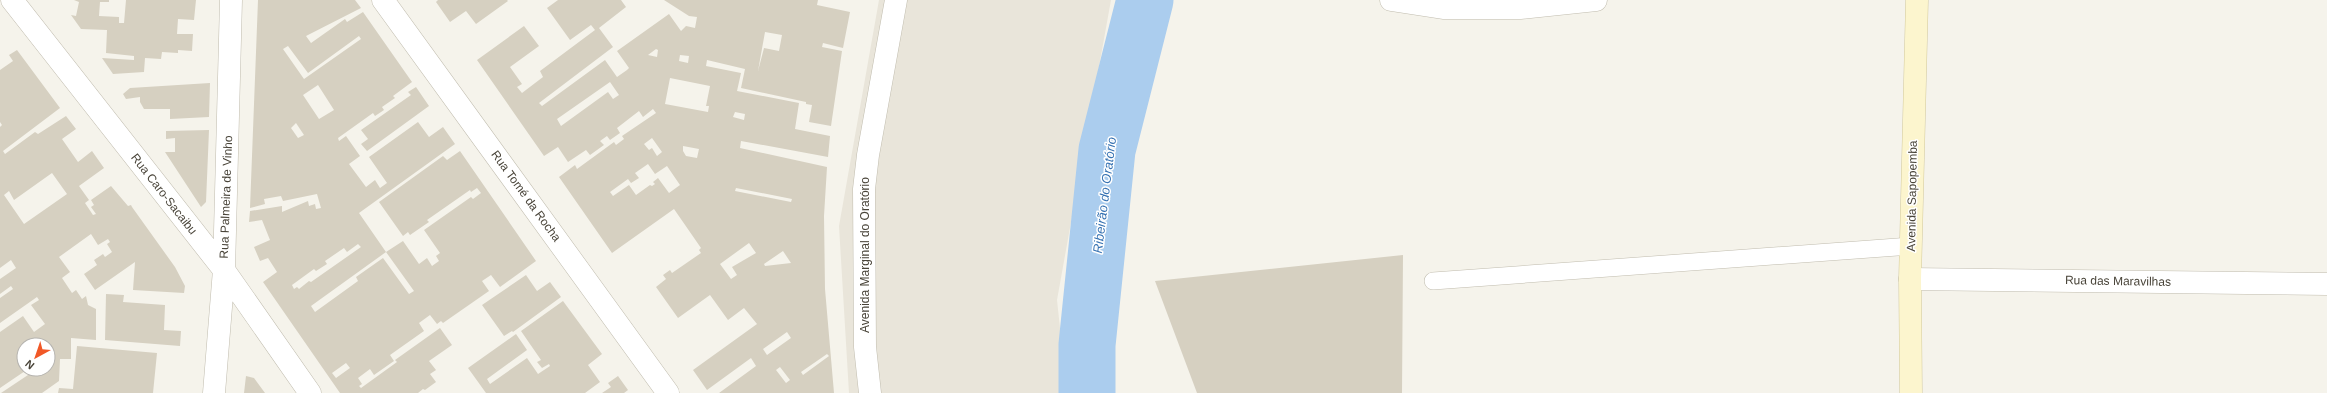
<svg xmlns="http://www.w3.org/2000/svg" width="2327" height="393" font-family="Arial,sans-serif">
	<style>
		.residential { fill: #e9e5da }
		.lines { fill: none; stroke-linecap: round; stroke-linejoin: round }
		.river { stroke: #abcdee; stroke-width: 57 }
		.building { fill: #d6d0c1; fill-rule: evenodd }
		.service-casing { stroke: #c0bcae; stroke-width: 18 }
		.minor-casing { stroke: #c0bcae; stroke-width: 23 }
		.tertiary-casing { stroke: #c0bcae; stroke-width: 23 }
		.secondary-casing { stroke: #d2c99d; stroke-width: 23 }
		.service { stroke: #fff; stroke-width: 17 }
		.minor { stroke: #fff; stroke-width: 22 }
		.tertiary { stroke: #fff; stroke-width: 22 }
		.secondary { stroke: #fcf5ce; stroke-width: 22 }
		.labels { text-anchor: middle; stroke-width: 3; stroke-linejoin: round; paint-order: stroke }
		.street-label { font-size: 12px; fill: #494439; stroke: #fff }
		.water-label { font-size: 13px; font-style: italic; fill: #3672b2; stroke: #fff }
	</style>
	<rect width="100%" height="100%" fill="#f5f3eb"/>
	<path class="residential" d="M 879,0 L 1111,0 L 1057,300 L 1067,393 L 849,393 L 839,226 Z"/>
	<g class="lines">
		<path class="river" d="M 1087,393 L 1087,345 L 1107,150 L 1145,0"/>
	</g>
	<path class="building" d="M 74,0 L 109,0 L 109,2 L 100,2 L 99,16 L 119,17 L 119,23 L 124,23 L 126,0 L 196,0 L 194,20 L 178,19 L 177,34 L 193,34 L 192,51 L 178,50 L 178,53 L 162,52 L 161,59 L 145,58 L 144,72 L 113,74 L 102,58 L 134,60 L 134,56 L 106,53 L 107,30 L 81,29 L 71,15 L 76,16 L 79,2 Z
		M 258,0 L 355,0 L 361,8 L 306,36 L 311,43 L 345,19 L 347,22 L 363,12 L 412,82 L 393,96 L 395,98 L 382,107 L 384,110 L 375,116 L 373,113 L 338,138 L 339,141 L 346,136 L 360,156 L 349,164 L 366,187 L 375,180 L 380,188 L 387,183 L 369,157 L 418,122 L 429,137 L 443,127 L 455,144 L 359,213 L 386,252 L 311,306 L 315,312 L 358,281 L 356,277 L 383,258 L 409,294 L 414,291 L 386,252 L 403,241 L 419,264 L 427,258 L 432,266 L 439,261 L 436,256 L 440,253 L 424,230 L 471,197 L 473,199 L 481,193 L 477,188 L 471,192 L 470,190 L 427,220 L 429,222 L 410,235 L 408,232 L 403,236 L 379,202 L 443,156 L 447,160 L 460,151 L 536,261 L 500,287 L 491,275 L 482,281 L 489,291 L 443,323 L 441,321 L 437,324 L 430,315 L 419,323 L 424,331 L 390,355 L 394,361 L 374,375 L 370,369 L 358,378 L 362,384 L 359,386 L 361,388 L 397,362 L 395,360 L 440,328 L 452,345 L 429,361 L 436,370 L 430,374 L 436,382 L 425,390 L 423,389 L 418,393 L 340,393 L 263,282 L 277,272 L 268,258 L 260,261 L 254,247 L 270,240 L 262,220 L 249,222 L 250,211 L 282,206 L 282,212 L 308,201 L 309,206 L 315,204 L 316,209 L 321,208 L 317,194 L 283,201 L 281,196 L 264,199 L 265,204 L 250,208 ZM 359,36 L 361,39 L 304,79 L 283,49 L 288,46 L 308,73 ZM 318,85 L 334,110 L 319,119 L 303,95 ZM 296,123 L 304,135 L 298,138 L 291,128 ZM 358,244 L 361,247 L 311,282 L 309,281 L 299,289 L 297,287 L 294,289 L 292,285 L 314,269 L 316,271 L 327,264 L 325,261 L 344,248 L 347,252 ZM 346,363 L 350,368 L 336,378 L 332,373 Z
		M 438,0 L 507,0 L 508,1 L 476,24 L 466,11 L 450,22 L 436,2 Z
		M 558,0 L 621,0 L 626,7 L 599,28 L 613,47 L 539,103 L 542,106 L 605,60 L 617,77 L 627,70 L 629,68 L 617,51 L 669,14 L 681,31 L 686,26 L 695,28 L 697,17 L 689,16 L 664,0 L 818,0 L 817,5 L 850,12 L 843,48 L 823,43 L 822,47 L 842,51 L 831,126 L 809,122 L 812,105 L 806,104 L 806,102 L 741,88 L 745,69 L 707,60 L 706,66 L 741,73 L 737,91 L 799,103 L 795,129 L 830,136 L 828,157 L 741,141 L 740,148 L 827,167 L 824,216 L 825,289 L 834,393 L 719,393 L 756,366 L 751,358 L 707,390 L 693,370 L 757,324 L 744,308 L 728,320 L 710,295 L 678,318 L 656,287 L 666,279 L 663,275 L 670,270 L 672,273 L 701,253 L 699,250 L 701,248 L 674,209 L 612,253 L 559,177 L 575,165 L 577,169 L 614,142 L 616,145 L 624,139 L 622,136 L 656,113 L 653,109 L 643,117 L 639,111 L 617,128 L 620,133 L 610,140 L 607,136 L 600,141 L 604,145 L 590,155 L 586,150 L 568,162 L 558,147 L 544,156 L 477,60 L 524,26 L 539,46 L 510,67 L 522,84 L 517,87 L 522,93 L 543,77 L 540,71 L 595,30 L 591,25 L 570,40 L 547,8 ZM 765,32 L 782,35 L 779,51 L 764,48 L 758,71 ZM 656,49 L 658,50 L 657,57 L 648,55 ZM 680,55 L 689,56 L 688,63 L 679,61 ZM 670,78 L 710,86 L 706,106 L 709,106 L 708,112 L 665,104 ZM 610,82 L 619,95 L 613,99 L 608,92 L 561,126 L 557,119 ZM 735,112 L 745,114 L 744,120 L 733,117 ZM 652,138 L 662,152 L 657,156 L 652,148 L 649,150 L 644,144 ZM 683,146 L 699,149 L 697,158 L 686,156 L 683,151 ZM 648,164 L 655,174 L 667,166 L 680,185 L 669,193 L 658,178 L 653,182 L 655,184 L 652,186 L 650,185 L 636,195 L 629,185 L 613,196 L 610,192 L 628,179 L 631,183 L 639,178 L 635,173 ZM 736,188 L 792,199 L 791,202 L 735,191 ZM 749,243 L 756,253 L 732,267 L 737,275 L 731,279 L 720,264 ZM 783,251 L 791,263 L 765,266 L 764,264 ZM 787,332 L 791,338 L 767,355 L 763,349 ZM 827,354 L 829,356 L 803,375 L 801,372 ZM 780,367 L 790,380 L 786,383 L 776,370 Z
		M 17,50 L 60,108 L 3,151 L 5,154 L 35,132 L 38,134 L 66,116 L 76,129 L 62,139 L 78,162 L 92,151 L 104,168 L 79,186 L 89,200 L 85,203 L 93,215 L 96,214 L 91,207 L 94,205 L 91,200 L 111,186 L 128,206 L 131,205 L 132,207 L 175,267 L 185,286 L 184,293 L 133,290 L 135,262 L 95,290 L 84,274 L 97,265 L 94,260 L 103,254 L 105,257 L 112,252 L 107,244 L 110,242 L 108,239 L 98,245 L 91,234 L 59,257 L 70,272 L 62,278 L 72,293 L 76,290 L 82,299 L 86,296 L 88,305 L 96,309 L 96,340 L 71,338 L 71,359 L 60,359 L 59,381 L 42,393 L 1,393 L 37,369 L 48,369 L 48,345 L 24,345 L 24,369 L 28,369 L 0,388 L 0,332 L 23,316 L 34,332 L 45,324 L 31,305 L 39,300 L 37,297 L 0,323 L 0,298 L 13,289 L 11,286 L 0,294 L 0,279 L 16,268 L 11,260 L 0,268 L 0,127 L 2,125 L 0,122 L 0,70 L 13,61 L 9,55 ZM 52,173 L 67,194 L 24,224 L 4,195 L 9,191 L 14,200 Z
		M 210,83 L 209,117 L 170,119 L 170,109 L 144,109 L 140,102 L 140,97 L 126,99 L 123,94 L 130,88 Z
		M 416,87 L 429,106 L 367,151 L 361,144 L 368,139 L 361,130 L 411,95 L 408,92 Z
		M 209,130 L 206,202 L 201,207 L 165,152 L 175,152 L 175,138 L 166,139 L 166,131 Z
		M 1403,255 L 1402,393 L 1197,393 L 1155,281 Z
		M 526,275 L 537,291 L 550,282 L 561,297 L 513,332 L 512,331 L 504,336 L 482,305 Z
		M 106,294 L 124,295 L 123,302 L 165,305 L 164,330 L 181,331 L 180,346 L 105,340 Z
		M 563,301 L 602,354 L 588,365 L 600,382 L 585,393 L 486,393 L 468,368 L 516,334 L 527,350 L 487,379 L 490,384 L 527,358 L 538,374 L 550,366 L 549,364 L 542,368 L 537,362 L 541,360 L 521,331 Z
		M 77,346 L 157,353 L 153,393 L 58,393 L 59,388 L 73,389 Z
		M 246,376 L 254,378 L 265,393 L 244,393 Z
		M 618,376 L 628,390 L 624,393 L 602,393 L 611,387 L 608,383 Z"/>
	<g class="lines">
		<g class="service-casing">
			<path id="service" d="M 1433,281 L 1911,246"/>
		</g>
		<g class="minor-casing">
			<path id="minor" d="M 12,0 L 224,270 L 310,393
				M 383,0 L 668,393
				M 1910,279 L 2327,284
				M 214,393 L 224,270 L 231,0
				M 870,393 L 865,347 L 864,189 L 868,155 L 896,0"/>
		</g>
		<g class="tertiary-casing">
			<path id="tertiary" d="M 1391,0 L 1443,8 L 1520,8 L 1596,0"/>
		</g>
		<g class="secondary-casing">
			<path id="secondary" d="M 1911,393 L 1910,279 L 1917,0"/>
		</g>
		<use href="#service" class="service"/>
		<use href="#minor" class="minor"/>
		<use href="#tertiary" class="tertiary"/>
		<use href="#secondary" class="secondary"/>
	</g>
	<g class="labels">
		<g class="street-label">
			<text transform="translate(164 194) rotate(52)" y="4">Rua Caro-Sacaibu</text>
			<text transform="translate(526 196) rotate(54)" y="4">Rua Tomé da Rocha</text>
			<text transform="translate(1912 196) rotate(-89)" y="4">Avenida Sapopemba</text>
			<text transform="translate(226 197) rotate(-88)" y="4">Rua Palmeira de Vinho</text>
			<text transform="translate(865 255) rotate(-90)" y="4">Avenida Marginal do Oratório</text>
			<text transform="translate(2118 281) rotate(1)" y="4">Rua das Maravilhas</text>
		</g>
		<g class="water-label">
			<text transform="translate(1104 195) rotate(-83)" y="5">Ribeirão do Oratório</text>
		</g>
	</g>
	<g transform="translate(36 357) rotate(220)"><circle r="19" fill="#ffffff" stroke="#b6b4b0"/>
	<path d="M0-3L7 15L0 10L-7 15Z" fill="#f15827"/>
	<text y="-6" font-size="11" font-weight="bold" text-anchor="middle" fill="#494439">N</text>
	</g>
</svg>
